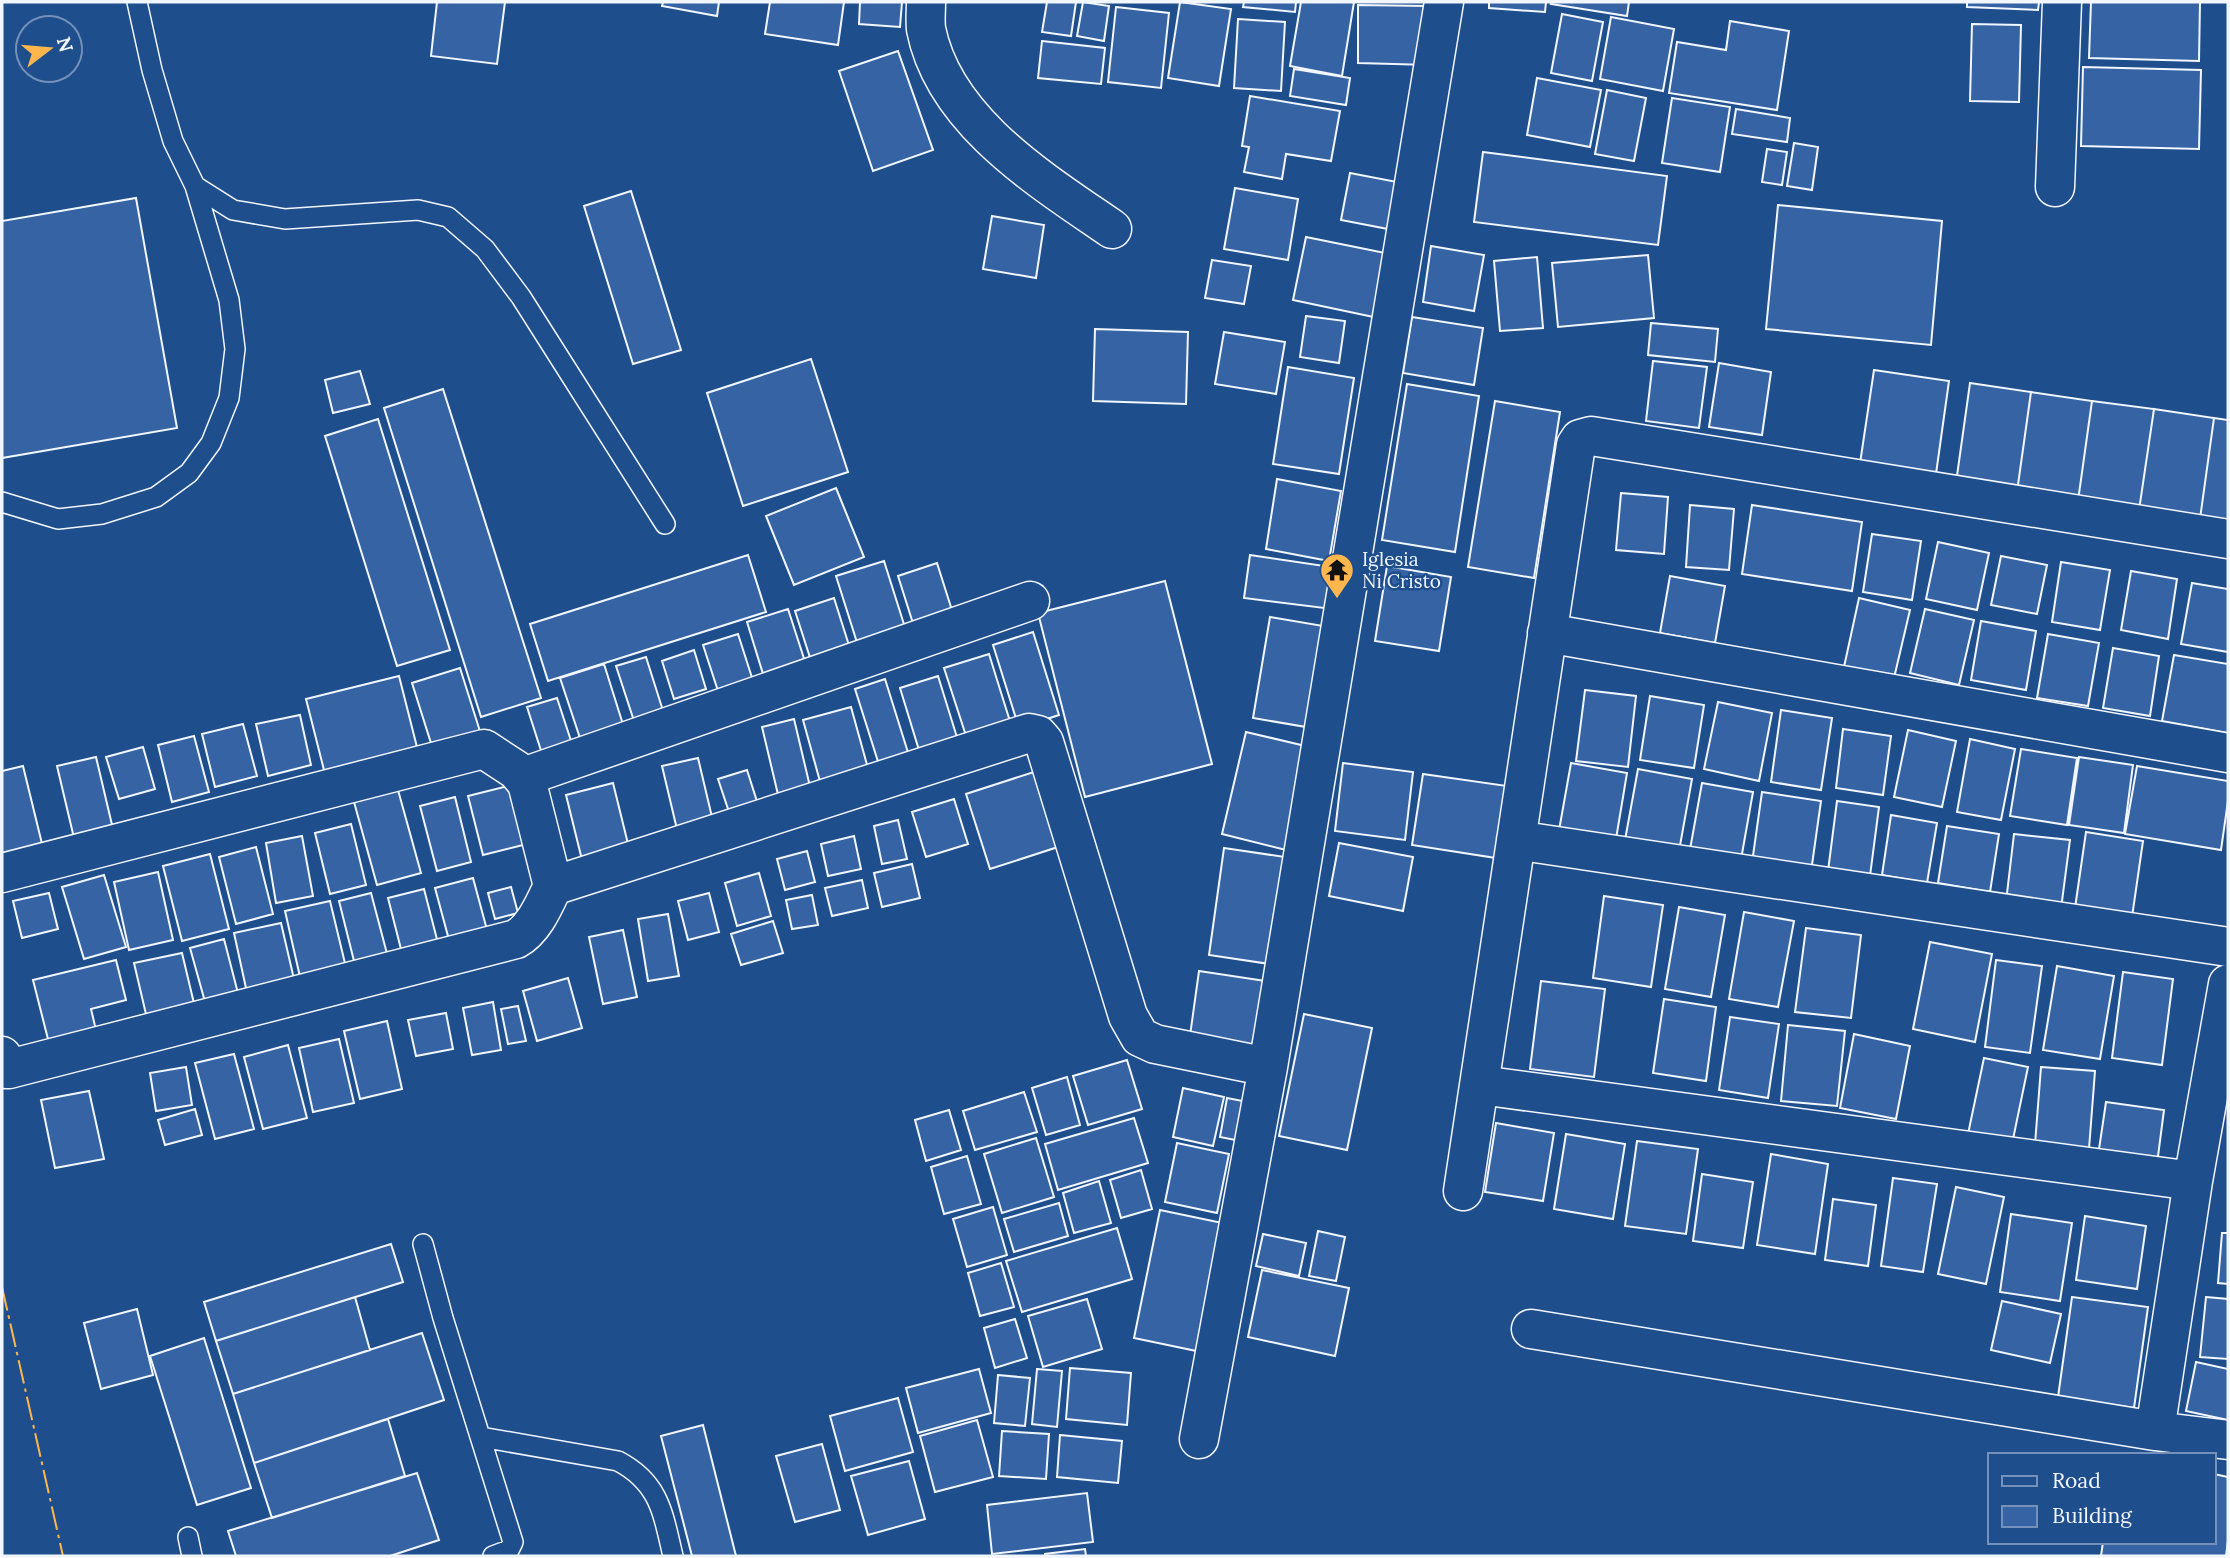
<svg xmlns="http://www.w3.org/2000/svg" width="2230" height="1558" font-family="Lora,serif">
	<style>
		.building { fill: #3563a3; stroke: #f2f6ff; stroke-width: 2 }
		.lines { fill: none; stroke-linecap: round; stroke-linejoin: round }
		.lane-casing { stroke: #f2f6ff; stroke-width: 22 }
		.street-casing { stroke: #f2f6ff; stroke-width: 41 }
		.lane { stroke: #1f4e8c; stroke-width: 19 }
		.street { stroke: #1f4e8c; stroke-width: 38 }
		.power { stroke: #ffb74d; stroke-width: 2; stroke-dasharray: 24 5 3.5 5; stroke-linecap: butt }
		.labels { text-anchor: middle; stroke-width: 5; stroke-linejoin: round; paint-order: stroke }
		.poi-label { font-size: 19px; fill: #f2f6ff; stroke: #1f4e8c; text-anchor: start }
	</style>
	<rect width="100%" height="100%" fill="#1f4e8c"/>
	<path class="building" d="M 437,2 L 505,2 L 497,64 L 431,56 Z
		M 663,2 L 719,2 L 717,16 L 662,6 Z
		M 770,2 L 844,2 L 838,45 L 765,34 Z
		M 860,2 L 902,2 L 900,27 L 859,24 Z
		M 1047,2 L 1076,2 L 1071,36 L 1042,32 Z
		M 1083,2 L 1109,6 L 1104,41 L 1077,36 Z
		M 1180,2 L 1231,9 L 1219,86 L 1168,78 Z
		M 1244,2 L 1296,2 L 1295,12 L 1243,7 Z
		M 1301,2 L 1354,2 L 1342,76 L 1290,66 Z
		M 1489,2 L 1546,2 L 1545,12 L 1489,8 Z
		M 1552,2 L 1629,2 L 1627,16 L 1551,4 Z
		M 1967,2 L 2039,2 L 2038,10 L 1967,7 Z
		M 2091,2 L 2200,2 L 2199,61 L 2089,58 Z
		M 1358,5 L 1430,6 L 1429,65 L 1358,63 Z
		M 1116,7 L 1169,13 L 1161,88 L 1108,82 Z
		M 1562,14 L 1603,22 L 1592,81 L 1551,73 Z
		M 1611,17 L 1674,29 L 1663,91 L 1600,79 Z
		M 1238,19 L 1285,22 L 1281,91 L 1234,88 Z
		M 1730,21 L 1789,31 L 1777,110 L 1669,93 L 1677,42 L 1726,50 Z
		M 1972,24 L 2021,25 L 2019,102 L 1970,101 Z
		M 1042,41 L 1105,48 L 1101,84 L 1038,78 Z
		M 898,51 L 933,150 L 873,171 L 839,71 Z
		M 2083,67 L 2201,70 L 2199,149 L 2081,146 Z
		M 1294,69 L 1350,78 L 1346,105 L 1290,96 Z
		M 1537,78 L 1601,90 L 1590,147 L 1527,135 Z
		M 1607,90 L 1646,98 L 1634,161 L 1595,154 Z
		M 1250,96 L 1340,111 L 1331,161 L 1286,154 L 1282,179 L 1244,172 L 1249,147 L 1242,146 Z
		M 1672,98 L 1730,107 L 1720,172 L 1662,163 Z
		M 1736,109 L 1790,118 L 1787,142 L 1732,134 Z
		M 1794,143 L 1818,147 L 1812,190 L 1787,186 Z
		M 1767,149 L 1787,152 L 1782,185 L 1762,182 Z
		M 1483,152 L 1667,176 L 1658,245 L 1474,222 Z
		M 1350,173 L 1397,182 L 1388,229 L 1341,220 Z
		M 1235,188 L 1298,199 L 1288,260 L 1224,249 Z
		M 631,191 L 681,350 L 633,364 L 584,206 Z
		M 136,198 L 177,428 L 2,458 L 2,221 Z
		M 1778,205 L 1942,221 L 1931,345 L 1766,329 Z
		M 992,216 L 1044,225 L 1036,278 L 983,269 Z
		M 1306,237 L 1395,255 L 1383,319 L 1293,300 Z
		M 1431,246 L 1484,255 L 1474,311 L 1423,302 Z
		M 1648,255 L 1654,318 L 1558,327 L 1552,263 Z
		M 1537,257 L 1543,328 L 1500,331 L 1494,261 Z
		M 1212,260 L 1251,266 L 1244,304 L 1205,298 Z
		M 1306,316 L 1345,321 L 1339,363 L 1300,357 Z
		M 1412,317 L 1483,328 L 1474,385 L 1403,373 Z
		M 1651,323 L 1718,329 L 1715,362 L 1648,355 Z
		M 1095,329 L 1188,332 L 1186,404 L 1093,401 Z
		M 1224,332 L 1285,342 L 1276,394 L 1215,384 Z
		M 811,359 L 848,472 L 743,506 L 707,393 Z
		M 1653,361 L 1707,367 L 1699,428 L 1646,421 Z
		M 1719,363 L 1771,372 L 1762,435 L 1709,427 Z
		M 1288,367 L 1354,378 L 1339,474 L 1273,464 Z
		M 1874,370 L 1949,381 L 1935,481 L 1859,470 Z
		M 360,371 L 370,404 L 333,413 L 325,380 Z
		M 1970,383 L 2031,392 L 2016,499 L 1955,490 Z
		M 1407,384 L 1479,396 L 1455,552 L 1382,540 Z
		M 443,389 L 541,698 L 481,717 L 384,408 Z
		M 2031,392 L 2092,401 L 2077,508 L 2016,499 Z
		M 1495,401 L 1560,412 L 1534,578 L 1468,567 Z
		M 2092,401 L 2154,409 L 2138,517 L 2077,508 Z
		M 2154,409 L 2214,418 L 2199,526 L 2138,517 Z
		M 2214,418 L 2228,420 L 2228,530 L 2199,526 Z
		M 378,419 L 450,650 L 397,666 L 325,436 Z
		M 1277,479 L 1341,491 L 1329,561 L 1266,549 Z
		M 836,488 L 864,557 L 794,585 L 766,516 Z
		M 1621,493 L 1668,497 L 1664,554 L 1616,550 Z
		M 1690,505 L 1734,509 L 1729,570 L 1686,567 Z
		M 1752,505 L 1862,522 L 1852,591 L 1742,574 Z
		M 1872,534 L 1921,541 L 1912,600 L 1863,592 Z
		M 1938,542 L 1989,553 L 1977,610 L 1926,599 Z
		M 748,555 L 766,612 L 548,681 L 530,624 Z
		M 1250,555 L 1338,568 L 1332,609 L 1244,598 Z
		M 2001,556 L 2047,565 L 2037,614 L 1991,605 Z
		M 884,561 L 908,637 L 860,652 L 836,576 Z
		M 2061,562 L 2110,570 L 2100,630 L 2052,622 Z
		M 937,563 L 956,623 L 917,636 L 898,576 Z
		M 1387,566 L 1451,577 L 1439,651 L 1375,641 Z
		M 2131,571 L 2177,579 L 2168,639 L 2121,630 Z
		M 1670,576 L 1725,586 L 1715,643 L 1660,633 Z
		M 1165,581 L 1212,764 L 1085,797 L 1038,613 Z
		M 2192,583 L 2228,589 L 2228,652 L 2181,644 Z
		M 834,598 L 853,658 L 814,670 L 795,611 Z
		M 1859,598 L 1910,610 L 1894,678 L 1844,667 Z
		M 788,609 L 809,674 L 767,687 L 747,622 Z
		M 1925,609 L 1974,620 L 1959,685 L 1910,673 Z
		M 1270,617 L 1335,628 L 1318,729 L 1253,718 Z
		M 1981,621 L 2036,631 L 2026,690 L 1971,680 Z
		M 1033,632 L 1059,715 L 1019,728 L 993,645 Z
		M 738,634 L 755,687 L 720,697 L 703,645 Z
		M 2048,634 L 2099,643 L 2088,706 L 2037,698 Z
		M 2113,648 L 2159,656 L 2150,716 L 2103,708 Z
		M 694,650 L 706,689 L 674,699 L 662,661 Z
		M 989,654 L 1013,731 L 969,745 L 944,668 Z
		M 2174,655 L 2228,664 L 2228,733 L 2162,721 Z
		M 646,657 L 665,717 L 636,727 L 616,666 Z
		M 604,664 L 626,734 L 583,747 L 560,678 Z
		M 460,668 L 484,744 L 436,759 L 412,683 Z
		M 399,676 L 420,759 L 327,782 L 306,699 Z
		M 938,676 L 960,747 L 922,760 L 900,688 Z
		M 885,679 L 911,762 L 881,771 L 855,689 Z
		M 1585,690 L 1636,696 L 1628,767 L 1576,761 Z
		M 1650,696 L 1704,705 L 1694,768 L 1640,760 Z
		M 557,698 L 575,753 L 545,763 L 527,707 Z
		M 1718,702 L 1772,713 L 1759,781 L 1704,769 Z
		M 851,707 L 869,772 L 821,785 L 803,720 Z
		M 1781,710 L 1832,718 L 1821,790 L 1771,782 Z
		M 300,715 L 311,765 L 268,776 L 256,724 Z
		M 794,719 L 812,795 L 780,803 L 762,727 Z
		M 243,724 L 257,776 L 215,787 L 202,734 Z
		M 1843,729 L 1891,736 L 1883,795 L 1836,788 Z
		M 1908,730 L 1956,741 L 1942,807 L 1894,797 Z
		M 1246,732 L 1314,748 L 1290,851 L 1222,834 Z
		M 194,736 L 209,792 L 172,802 L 158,745 Z
		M 1970,739 L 2015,749 L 2001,820 L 1957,812 Z
		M 143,747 L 155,789 L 119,799 L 106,757 Z
		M 2021,749 L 2077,758 L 2067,825 L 2010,816 Z
		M 96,757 L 113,829 L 74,838 L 57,766 Z
		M 2079,757 L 2133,765 L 2124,833 L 2069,825 Z
		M 698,758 L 716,834 L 680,842 L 662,766 Z
		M 1343,763 L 1413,772 L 1405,840 L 1335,831 Z
		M 1571,763 L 1627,773 L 1615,845 L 1558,836 Z
		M 23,766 L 45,856 L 2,867 L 2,771 Z
		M 2137,766 L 2228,781 L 2228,801 L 2221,850 L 2125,834 Z
		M 1638,769 L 1692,779 L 1679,851 L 1625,840 Z
		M 747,770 L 761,814 L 733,824 L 718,779 Z
		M 1037,771 L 1061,846 L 990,869 L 966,794 Z
		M 1423,774 L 1507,786 L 1496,858 L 1412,845 Z
		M 613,783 L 631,856 L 584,868 L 566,795 Z
		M 1702,783 L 1753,792 L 1740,865 L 1689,855 Z
		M 512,785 L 527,844 L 483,855 L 468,796 Z
		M 398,790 L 421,873 L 377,885 L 354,802 Z
		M 1762,792 L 1821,801 L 1810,879 L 1751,870 Z
		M 455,797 L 471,862 L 437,871 L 420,806 Z
		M 954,799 L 968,844 L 926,857 L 912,812 Z
		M 1837,801 L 1879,807 L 1870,876 L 1828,871 Z
		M 1891,815 L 1937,823 L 1927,883 L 1882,875 Z
		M 898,820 L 907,859 L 882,864 L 874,826 Z
		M 351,824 L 366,885 L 330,894 L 315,833 Z
		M 1947,826 L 1999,834 L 1990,892 L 1938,883 Z
		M 2086,832 L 2143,841 L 2131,924 L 2074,915 Z
		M 2014,834 L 2070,840 L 2061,909 L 2006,902 Z
		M 302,836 L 313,896 L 276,903 L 266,843 Z
		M 854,836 L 861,869 L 828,876 L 821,844 Z
		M 1339,843 L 1413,857 L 1403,911 L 1329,896 Z
		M 256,847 L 273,914 L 236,924 L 219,857 Z
		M 1224,848 L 1298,859 L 1283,966 L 1209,955 Z
		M 807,851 L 815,882 L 785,890 L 777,859 Z
		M 210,854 L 229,929 L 182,941 L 163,866 Z
		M 912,864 L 920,898 L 882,907 L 874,873 Z
		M 158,872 L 173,940 L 129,950 L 114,882 Z
		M 759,873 L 771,916 L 737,926 L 725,883 Z
		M 104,875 L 126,947 L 84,959 L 62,887 Z
		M 473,878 L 490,941 L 452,951 L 435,888 Z
		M 862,880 L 868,908 L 832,916 L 825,888 Z
		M 511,887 L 518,913 L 495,919 L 488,893 Z
		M 424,889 L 440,951 L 404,961 L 388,898 Z
		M 49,893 L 58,929 L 22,938 L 13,901 Z
		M 371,893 L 390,965 L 357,973 L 339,901 Z
		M 709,893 L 719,932 L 688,940 L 678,901 Z
		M 812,895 L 818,925 L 792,929 L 786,900 Z
		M 1604,896 L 1663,905 L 1651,987 L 1593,978 Z
		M 330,901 L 349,980 L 303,990 L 285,911 Z
		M 1679,907 L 1725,915 L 1711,997 L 1665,989 Z
		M 1744,912 L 1794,921 L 1778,1007 L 1729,999 Z
		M 668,914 L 679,976 L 648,981 L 638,919 Z
		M 773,921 L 783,953 L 741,965 L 731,934 Z
		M 281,923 L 297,992 L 249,1002 L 234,933 Z
		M 1806,928 L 1861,935 L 1851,1018 L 1795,1012 Z
		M 623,930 L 637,997 L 603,1004 L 589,937 Z
		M 224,939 L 240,1001 L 207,1009 L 190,948 Z
		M 1930,942 L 1992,954 L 1975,1042 L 1913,1029 Z
		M 182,953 L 197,1016 L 149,1027 L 134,963 Z
		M 116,960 L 126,1000 L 91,1009 L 99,1043 L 52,1055 L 33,980 Z
		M 1996,960 L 2042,966 L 2030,1053 L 1985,1047 Z
		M 2057,966 L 2114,976 L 2100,1059 L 2043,1050 Z
		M 1199,971 L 1278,983 L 1267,1054 L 1189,1043 Z
		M 2123,972 L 2173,979 L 2162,1065 L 2112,1058 Z
		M 568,978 L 582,1028 L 537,1041 L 523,991 Z
		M 1541,981 L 1605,989 L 1594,1077 L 1530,1069 Z
		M 1664,999 L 1716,1007 L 1706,1081 L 1653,1073 Z
		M 493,1002 L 501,1050 L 472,1055 L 463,1008 Z
		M 518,1006 L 526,1041 L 508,1044 L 501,1009 Z
		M 446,1013 L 453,1049 L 416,1056 L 408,1020 Z
		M 1304,1014 L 1372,1028 L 1347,1150 L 1279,1136 Z
		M 1730,1017 L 1779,1024 L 1768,1098 L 1719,1090 Z
		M 387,1021 L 402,1089 L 360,1099 L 344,1031 Z
		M 1788,1025 L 1845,1031 L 1837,1106 L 1781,1101 Z
		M 1854,1034 L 1910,1046 L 1896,1119 L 1840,1108 Z
		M 339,1039 L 354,1103 L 313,1112 L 299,1048 Z
		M 288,1045 L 307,1118 L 263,1129 L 244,1057 Z
		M 234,1054 L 254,1129 L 215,1139 L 195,1063 Z
		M 1984,1058 L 2028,1067 L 2012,1144 L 1968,1134 Z
		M 1127,1060 L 1142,1109 L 1088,1125 L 1073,1076 Z
		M 186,1067 L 192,1105 L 156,1111 L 150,1073 Z
		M 2041,1067 L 2095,1071 L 2088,1162 L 2034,1157 Z
		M 1067,1077 L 1080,1125 L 1046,1135 L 1032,1088 Z
		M 1183,1088 L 1224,1097 L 1213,1146 L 1173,1137 Z
		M 89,1091 L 104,1159 L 55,1168 L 41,1100 Z
		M 1024,1092 L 1037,1132 L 975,1150 L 963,1111 Z
		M 1227,1098 L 1258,1104 L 1251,1143 L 1220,1137 Z
		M 2106,1102 L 2164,1110 L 2157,1164 L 2098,1156 Z
		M 195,1109 L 202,1135 L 165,1145 L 158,1120 Z
		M 949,1110 L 961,1150 L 926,1161 L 915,1120 Z
		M 1134,1118 L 1148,1163 L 1058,1190 L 1045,1144 Z
		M 1496,1123 L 1554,1133 L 1543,1201 L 1485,1192 Z
		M 1566,1134 L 1625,1144 L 1613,1219 L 1554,1209 Z
		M 1036,1138 L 1054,1197 L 1002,1213 L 984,1154 Z
		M 1637,1141 L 1698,1149 L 1686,1234 L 1625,1226 Z
		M 1177,1143 L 1229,1154 L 1217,1213 L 1165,1202 Z
		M 1771,1154 L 1828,1164 L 1815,1254 L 1757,1245 Z
		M 967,1156 L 981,1204 L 944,1214 L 931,1167 Z
		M 1141,1170 L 1152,1209 L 1121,1218 L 1110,1180 Z
		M 1702,1174 L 1753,1182 L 1743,1248 L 1693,1241 Z
		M 1893,1178 L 1937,1184 L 1923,1272 L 1881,1266 Z
		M 1099,1181 L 1111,1223 L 1074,1233 L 1063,1193 Z
		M 1956,1187 L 2004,1197 L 1986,1284 L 1938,1274 Z
		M 1833,1199 L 1876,1205 L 1868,1266 L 1825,1260 Z
		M 1059,1203 L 1068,1236 L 1014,1252 L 1004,1219 Z
		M 993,1207 L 1007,1255 L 967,1267 L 953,1219 Z
		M 1160,1210 L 1232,1225 L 1206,1353 L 1134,1338 Z
		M 2011,1214 L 2072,1223 L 2060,1301 L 2000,1292 Z
		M 2085,1216 L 2146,1226 L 2137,1289 L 2076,1280 Z
		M 1117,1228 L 1132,1279 L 1022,1312 L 1006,1261 Z
		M 1318,1231 L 1345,1237 L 1336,1281 L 1309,1276 Z
		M 2222,1233 L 2228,1233 L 2228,1284 L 2218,1283 Z
		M 1263,1234 L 1306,1243 L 1299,1276 L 1256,1266 Z
		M 391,1244 L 403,1282 L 216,1341 L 204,1302 Z
		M 1001,1263 L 1014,1307 L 980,1316 L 968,1273 Z
		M 1262,1270 L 1349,1288 L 1335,1356 L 1248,1337 Z
		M 355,1297 L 370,1350 L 233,1394 L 216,1341 Z
		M 2072,1297 L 2148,1307 L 2134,1408 L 2058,1397 Z
		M 2206,1297 L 2228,1299 L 2228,1359 L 2200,1357 Z
		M 1087,1299 L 1102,1349 L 1043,1367 L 1028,1316 Z
		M 2002,1301 L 2061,1314 L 2050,1363 L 1991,1350 Z
		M 137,1309 L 153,1375 L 101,1389 L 84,1323 Z
		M 1015,1319 L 1027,1358 L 995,1368 L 984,1328 Z
		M 422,1333 L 444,1400 L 254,1463 L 233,1394 Z
		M 204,1338 L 251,1488 L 197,1505 L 150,1356 Z
		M 2196,1362 L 2228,1369 L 2228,1420 L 2186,1411 Z
		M 1070,1368 L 1131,1373 L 1127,1425 L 1066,1419 Z
		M 979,1369 L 991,1413 L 918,1433 L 906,1388 Z
		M 1037,1369 L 1062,1371 L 1057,1427 L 1032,1424 Z
		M 998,1375 L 1030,1378 L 1025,1426 L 994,1423 Z
		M 898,1398 L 913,1452 L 845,1471 L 830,1416 Z
		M 388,1419 L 405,1476 L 272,1518 L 254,1463 Z
		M 977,1420 L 993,1477 L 935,1492 L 920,1436 Z
		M 703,1425 L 736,1556 L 692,1556 L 661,1436 Z
		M 1002,1431 L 1049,1434 L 1046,1479 L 999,1476 Z
		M 1060,1435 L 1122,1441 L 1118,1483 L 1057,1477 Z
		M 822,1444 L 840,1510 L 795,1522 L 776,1456 Z
		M 909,1461 L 925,1519 L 868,1535 L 851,1476 Z
		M 417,1473 L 439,1540 L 390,1556 L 236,1556 L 228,1531 Z
		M 2214,1474 L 2228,1477 L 2228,1541 L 2226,1556 L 2101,1556 L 2103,1542 L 2214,1542 Z
		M 1087,1493 L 1093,1542 L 992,1554 L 987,1505 Z
		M 1085,1549 L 1086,1556 L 1045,1556 L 1045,1554 Z"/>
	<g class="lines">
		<g class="lane-casing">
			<path id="lane" d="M 137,2 L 152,70 L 173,141 L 195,186 L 233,210 L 285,219 L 418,210 L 448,217 L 485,249 L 521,297 L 665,524
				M 2,502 L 58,519 L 102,514 L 156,497 L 189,473 L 211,443 L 229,398 L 235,349 L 229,300 L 195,186
				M 423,1244 L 443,1318 L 513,1542 L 509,1550 L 493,1556
				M 481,1437 L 618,1461 C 660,1483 663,1514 673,1556
				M 188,1537 L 192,1556"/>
		</g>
		<g class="street-casing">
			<path id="street" d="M 926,2 C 926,10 925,20 926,29 C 944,121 1041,180 1112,229
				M 2055,187 L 2062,2
				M 1547,633 L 2228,753
				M 523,777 L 1030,601
				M 1516,840 L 2228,947
				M 2,873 L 484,749 L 516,770 L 527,783 L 553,886 C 544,905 534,929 516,939 L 9,1069 L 6,1069 L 2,1056
				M 553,886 L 1029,733 L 1038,735 L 1044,742 L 1128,1016 L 1140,1037 L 1155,1044 L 1268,1067
				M 1480,1085 L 2193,1181
				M 1463,1191 L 1576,445 L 1580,439 L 1591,436 L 2228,539
				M 1531,1329 L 2155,1431 L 2228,1440
				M 2155,1431 L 2193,1181 L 2228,984
				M 1199,1439 L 1268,1067 L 1444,2"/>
		</g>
		<use href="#lane" class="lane"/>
		<use href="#street" class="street"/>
		<path class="power" d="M 2,1287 L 63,1556"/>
	</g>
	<defs>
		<g id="temple-pin" transform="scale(1.75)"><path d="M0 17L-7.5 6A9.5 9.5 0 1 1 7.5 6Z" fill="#ffb74d" stroke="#1f4e8c"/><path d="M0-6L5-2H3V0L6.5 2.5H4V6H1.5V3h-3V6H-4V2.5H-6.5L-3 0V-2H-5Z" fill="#111"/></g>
	</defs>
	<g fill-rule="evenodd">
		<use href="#temple-pin" x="1337" y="570"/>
	</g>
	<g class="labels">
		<g class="poi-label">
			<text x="1362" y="566">Iglesia<tspan x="1362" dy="22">Ni Cristo</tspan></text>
		</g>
	</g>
	<rect width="2230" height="1558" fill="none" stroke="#f2f6ff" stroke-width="7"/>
	<rect x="1988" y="1453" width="228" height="91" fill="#1f4e8c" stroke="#7391ba" stroke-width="2"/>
	<rect x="2002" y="1476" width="35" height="10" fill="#1f4e8c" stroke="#7391ba" stroke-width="2"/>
	<text x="2052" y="1488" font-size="21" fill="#f2f6ff">Road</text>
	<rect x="2002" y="1506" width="35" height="21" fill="#3563a3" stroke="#7391ba" stroke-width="2"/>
	<text x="2052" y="1523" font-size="21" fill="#f2f6ff">Building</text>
	<g transform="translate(49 49) rotate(74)"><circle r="33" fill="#1f4e8c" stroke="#7391ba" stroke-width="2"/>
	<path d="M0-5L12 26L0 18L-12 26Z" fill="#ffb74d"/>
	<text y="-10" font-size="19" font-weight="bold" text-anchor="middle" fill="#f2f6ff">N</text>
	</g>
</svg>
